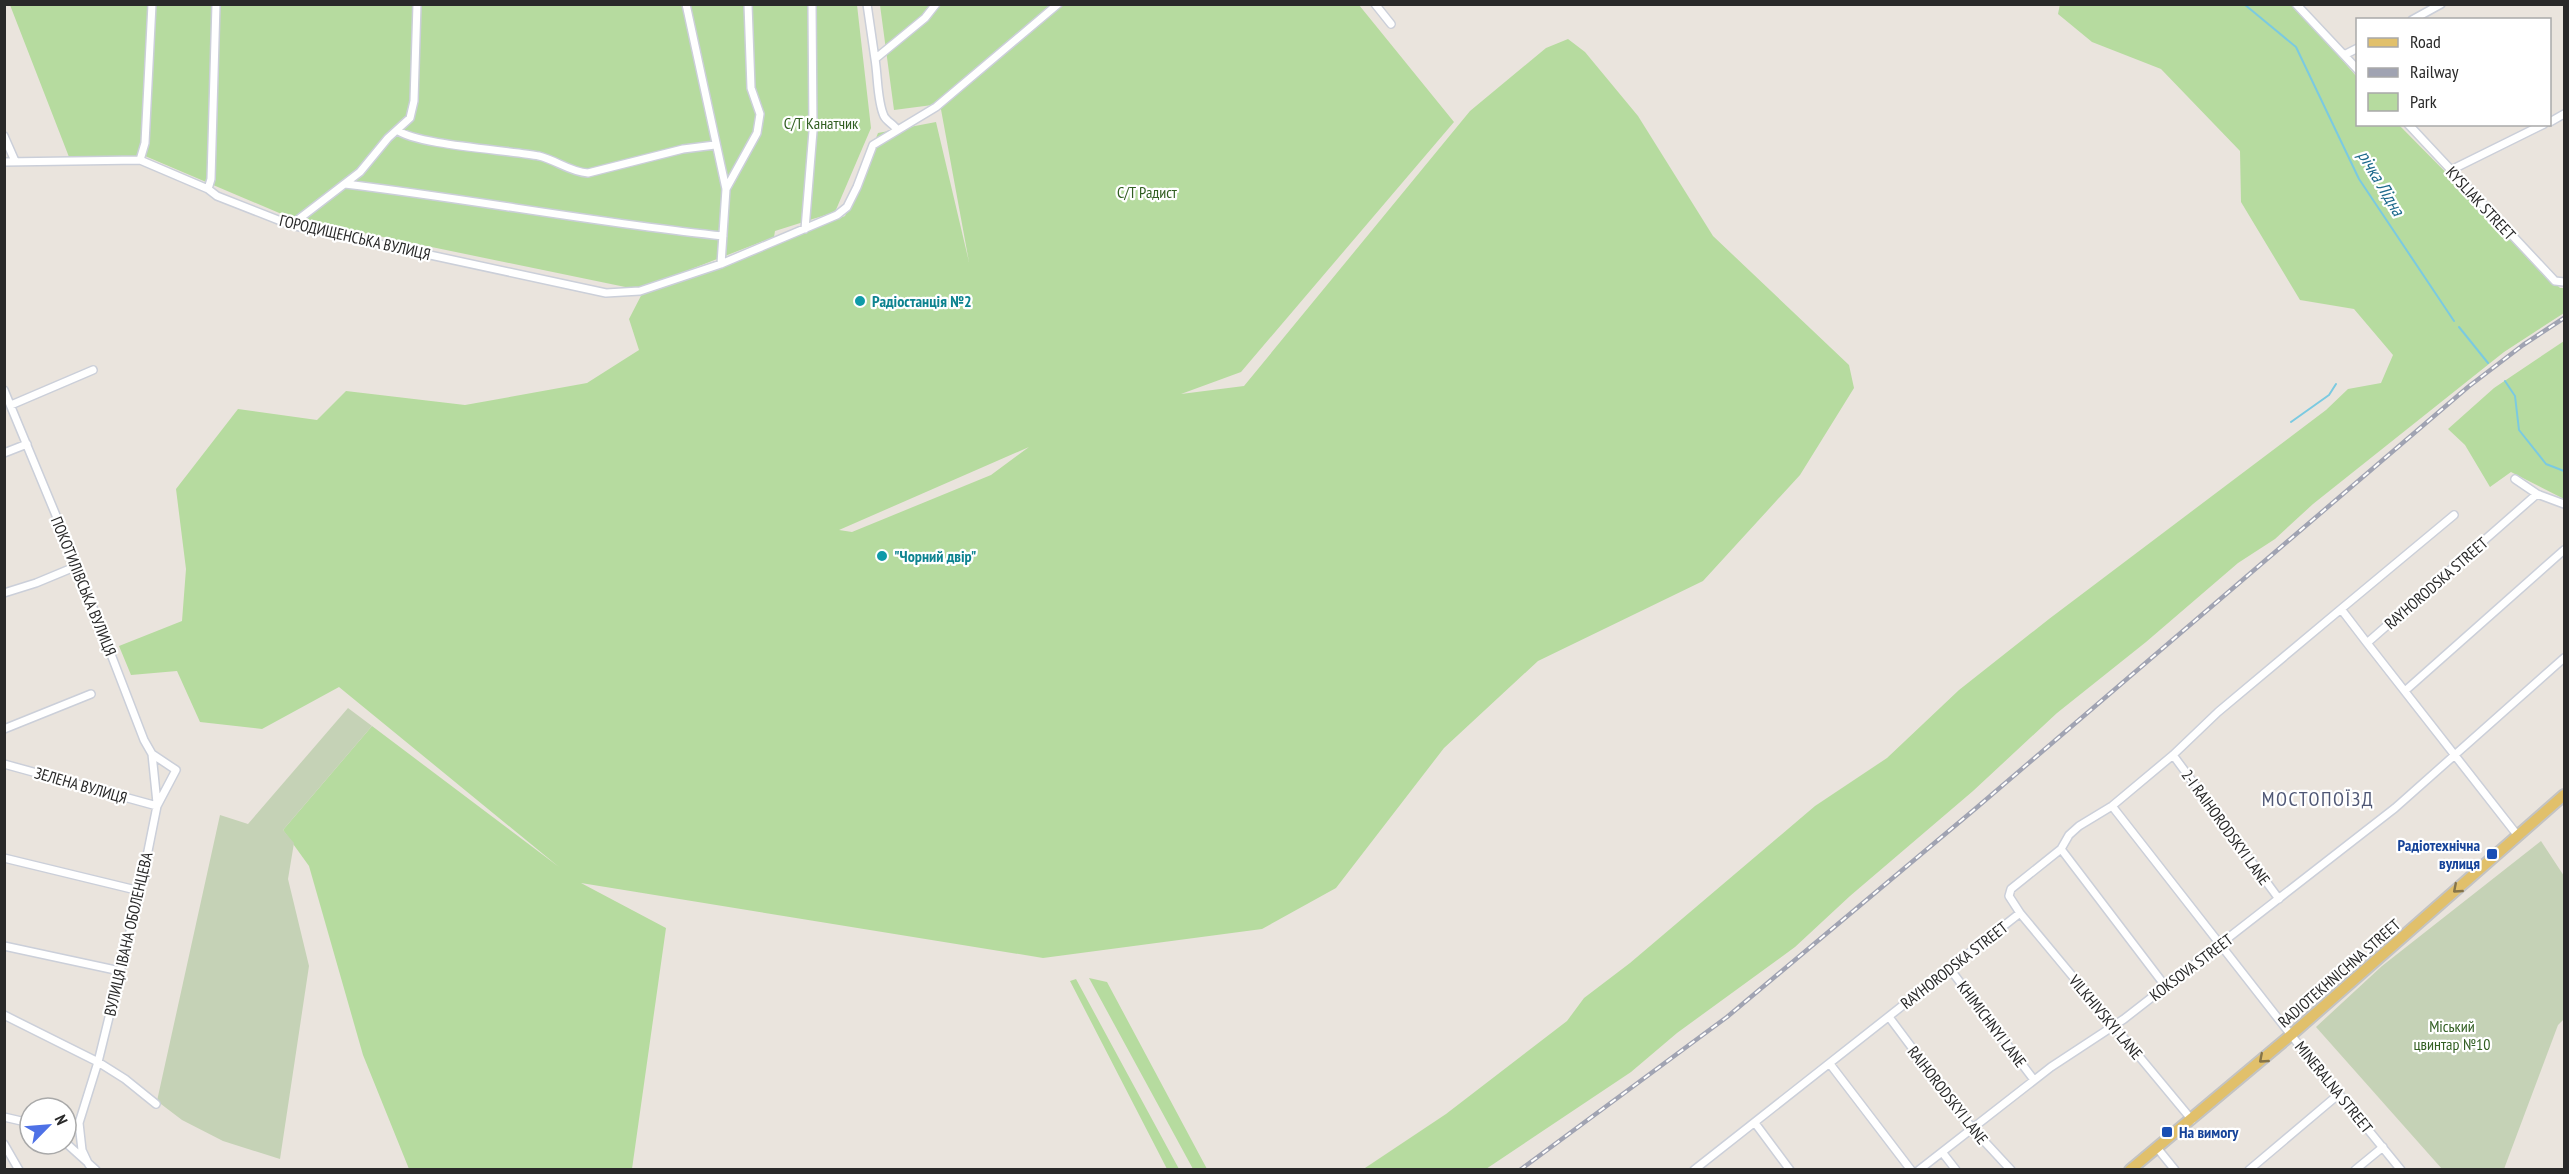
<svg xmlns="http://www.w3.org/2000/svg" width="2569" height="1174" font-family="'PT Sans Narrow',sans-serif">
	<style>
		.green { fill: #b6db9f; fill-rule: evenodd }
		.cemetery { fill: #c5d2b6 }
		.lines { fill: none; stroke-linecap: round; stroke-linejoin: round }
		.stream { stroke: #7bcae1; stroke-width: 2 }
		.minor-casing { stroke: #cbcfd9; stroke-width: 10 }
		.primary-casing { stroke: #c3c3c3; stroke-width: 14 }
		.minor { stroke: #fff; stroke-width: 7 }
		.primary { stroke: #e1c06b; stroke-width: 10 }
		.rail-casing { stroke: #a0a3b2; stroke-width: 4.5 }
		.rail { stroke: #fff; stroke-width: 2; stroke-dasharray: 7; stroke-linecap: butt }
		.oneway { stroke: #85744a }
		.culture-dot { fill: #0f9aa8; stroke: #fff; stroke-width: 2 }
		.transit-dot { fill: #1a4fb4; stroke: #fff; stroke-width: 2 }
		.labels { text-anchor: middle; stroke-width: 4.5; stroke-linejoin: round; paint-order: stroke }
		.park-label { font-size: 16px; fill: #315e21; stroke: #fff }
		.street-label { font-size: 16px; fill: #292929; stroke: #fff }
		.culture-label { font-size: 16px; font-weight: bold; fill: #0d838f; stroke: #fff; text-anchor: start }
		.transit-label { font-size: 16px; font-weight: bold; fill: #164399; stroke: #fff; text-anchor: end }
		.water-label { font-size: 18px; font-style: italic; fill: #1c698b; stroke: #fff }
		.quarter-label { font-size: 20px; letter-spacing: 1.5px; fill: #4f5775; stroke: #fff }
	</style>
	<rect width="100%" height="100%" fill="#eae4dd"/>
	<path class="green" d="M 2060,4 L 2294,5 L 2357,77 L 2358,124 L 2399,125 L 2560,288 L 2564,288 L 2564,313 L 2504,352 L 2313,504 L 2275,539 L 2238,563 L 2146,642 L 2057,713 L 1973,791 L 1850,896 L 1795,947 L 1677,1033 L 1631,1072 L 1486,1169 L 1362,1170 L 1446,1114 L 1567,1021 L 1584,998 L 1630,963 L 1815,806 L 1887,758 L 1959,690 L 2049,619 L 2326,410 L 2348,389 L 2381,383 L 2393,355 L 2354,309 L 2300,300 L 2241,202 L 2240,151 L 2161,69 L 2092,42 L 2058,14 Z
		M 10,5 L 857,5 L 871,128 L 835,212 L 775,231 L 774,237 L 681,273 L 845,216 L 878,133 L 936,122 L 969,262 L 940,104 L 894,110 L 880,5 L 1359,5 L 1454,122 L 1241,372 L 1181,394 L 1244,386 L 1470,111 L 1546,48 L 1568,39 L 1585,52 L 1638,116 L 1713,236 L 1849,365 L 1854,388 L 1800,475 L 1703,581 L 1538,661 L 1444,748 L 1336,888 L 1262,929 L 1043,958 L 581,883 L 666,928 L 632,1169 L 409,1169 L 363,1055 L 309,866 L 283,830 L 372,726 L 559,867 L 339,687 L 262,729 L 200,722 L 177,671 L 131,675 L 119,646 L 182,621 L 186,569 L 176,489 L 238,409 L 317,420 L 346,391 L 465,405 L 587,383 L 639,350 L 629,319 L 646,286 L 635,289 L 291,218 L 145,156 L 69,157 ZM 1029,447 L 991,475 L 852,532 L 839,530 Z
		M 2564,341 L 2564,499 L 2511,472 L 2490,487 L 2465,445 L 2448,429 L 2494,388 Z
		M 1089,978 L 1107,982 L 1207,1169 L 1193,1169 Z
		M 1076,979 L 1179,1169 L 1167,1169 L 1070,981 Z"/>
	<path class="cemetery" d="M 348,708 L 372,726 L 283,830 L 294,843 L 288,879 L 309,966 L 280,1159 L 223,1141 L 182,1120 L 157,1101 L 220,815 L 248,824 Z
		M 2541,841 L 2564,876 L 2564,1019 L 2558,1025 L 2504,1169 L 2442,1169 L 2316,1027 L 2382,966 Z"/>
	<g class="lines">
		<path class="stream" d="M 2244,4 L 2296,47 L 2359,179 L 2454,321
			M 2459,327 L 2488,363
			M 2505,381 L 2515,396 L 2519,430 L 2546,464 L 2564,471
			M 2291,422 L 2329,395 L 2336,384"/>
		<g class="minor-casing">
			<path id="minor" d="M 686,4 L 726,189 L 721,264
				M 867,4 L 875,59
				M 1375,4 L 1391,24
				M 2296,4 L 2358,70
				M 2412,20 L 2441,4
				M 2344,55 L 2358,48
				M 2550,122 L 2564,114
				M 2408,124 L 2555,281 L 2564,282
				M 397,130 C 416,145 509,150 539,156 C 556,160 570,172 588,173 L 683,149 L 715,145
				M 897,130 C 894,124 887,122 884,116 C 877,101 878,76 875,59 L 925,18 L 936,4
				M 4,136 L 15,161
				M 140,160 L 145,143 L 152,4
				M 4,162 L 140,160 L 208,189 L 217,196 L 291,225 L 606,293 L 640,291 L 721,264 L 837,215 L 847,207 L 857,187 L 873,145 L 936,107 L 1058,4
				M 2451,170 L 2544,124
				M 345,184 C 471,199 597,223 723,236
				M 208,189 L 211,179 L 216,4
				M 726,189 L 757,133 L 760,114 L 751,88 L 748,4
				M 291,225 L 360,172 L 388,138 L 410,118 L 414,101 L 417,4
				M 805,229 L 813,131 L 812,4
				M 4,390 L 77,566 L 144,740 L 152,754 L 176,770 L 157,806 L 140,891 L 98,1062 L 79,1123 L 82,1150 L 89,1165
				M 11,405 L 93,370
				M 4,453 L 27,444
				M 2515,479 L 2537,494 L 2564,504
				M 4,593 L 36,583 L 77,566
				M 2341,609 L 2454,515
				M 2367,643 L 2518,836
				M 2406,690 L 2564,550
				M 4,729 L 91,694
				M 152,754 L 157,803
				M 2173,755 L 2279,899
				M 4,764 L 157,806
				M 2112,806 L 2291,1035 L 2401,1170
				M 2061,849 L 2166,987
				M 4,858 L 140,891
				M 2020,913 L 2192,1120
				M 4,946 L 120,971
				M 1950,969 L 2034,1080
				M 4,1015 L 98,1062 L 125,1079 L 156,1104
				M 1889,1017 L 1972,1128 L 2011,1170
				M 1830,1064 L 1911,1170
				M 4,1117 L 30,1123
				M 1755,1123 L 1790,1170
				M 66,1130 L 79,1123
				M 66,1143 L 96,1170
				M 4,1144 L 19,1170
				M 2158,1149 L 2175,1170
				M 1942,1152 L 1956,1170
				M 1694,1170 L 2020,913 L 2009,896 L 2011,889 L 2061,849 L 2069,835 L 2079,826 L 2112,806 L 2173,755 L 2218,712 L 2341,609 L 2367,643 L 2537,494
				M 1919,1170 L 2051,1067 L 2124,1019 L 2395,808 L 2564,658
				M 2249,1170 L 2339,1094
				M 2355,1170 L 2383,1147"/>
		</g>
		<g class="primary-casing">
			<path id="primary" d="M 2130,1170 L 2291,1035 L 2564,795"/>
		</g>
		<use href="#minor" class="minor"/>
		<use href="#primary" class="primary"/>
		<g class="rail-casing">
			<path id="rail" d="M 1520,1170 L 1727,1017 L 1975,809 L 2468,387 L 2523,345 L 2564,318"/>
		</g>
		<use href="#rail" class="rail"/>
	</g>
	<defs><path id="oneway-chevron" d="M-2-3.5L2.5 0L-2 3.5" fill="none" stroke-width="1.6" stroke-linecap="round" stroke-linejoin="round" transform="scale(1.5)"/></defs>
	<g class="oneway">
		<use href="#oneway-chevron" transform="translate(2457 889) rotate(139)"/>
		<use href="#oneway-chevron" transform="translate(2263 1059) rotate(139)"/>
	</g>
	<g class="culture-dot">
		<circle cx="860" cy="301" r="6"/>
		<circle cx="882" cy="556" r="6"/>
	</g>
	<g class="transit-dot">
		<rect x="2486" y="848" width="12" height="12" rx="3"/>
		<rect x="2161" y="1126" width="12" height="12" rx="3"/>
	</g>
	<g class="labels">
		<g class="park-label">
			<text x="821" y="129">С/Т Канатчик</text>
			<text x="1147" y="198">С/Т Радист</text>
			<text x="2452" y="1032">Міський<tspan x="2452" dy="18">цвинтар №10</tspan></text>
		</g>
		<g class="street-label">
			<text transform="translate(2481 203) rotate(47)" y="6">KYSLIAK STREET</text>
			<text transform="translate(355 237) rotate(13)" y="6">ГОРОДИЩЕНСЬКА ВУЛИЦЯ</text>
			<text transform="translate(2436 583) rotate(-41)" y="6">RAYHORODSKA STREET</text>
			<text transform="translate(84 586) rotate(68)" y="6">ПОКОТИЛІВСЬКА ВУЛИЦЯ</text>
			<text transform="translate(81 785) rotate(16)" y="6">ЗЕЛЕНА ВУЛИЦЯ</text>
			<text transform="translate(2226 827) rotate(54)" y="6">2-I RAIHORODSKYI LANE</text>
			<text transform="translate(128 934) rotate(-77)" y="6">ВУЛИЦЯ ІВАНА ОБОЛЕНЦЕВА</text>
			<text transform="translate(1954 965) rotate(-38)" y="6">RAYHORODSKA STREET</text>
			<text transform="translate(2191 967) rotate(-37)" y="6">KOKSOVA STREET</text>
			<text transform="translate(2339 973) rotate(-41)" y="6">RADIOTEKHNICHNA STREET</text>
			<text transform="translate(2106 1017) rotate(50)" y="6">VILKHIVSKYI LANE</text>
			<text transform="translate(1992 1024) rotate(53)" y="6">KHIMICHNYI LANE</text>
			<text transform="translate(2334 1087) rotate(51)" y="6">MINERALNA STREET</text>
			<text transform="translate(1948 1095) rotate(52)" y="6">RAIHORODSKYI LANE</text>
		</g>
		<g class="culture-label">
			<text x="872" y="307">Радiостанцiя №2</text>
			<text x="894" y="562">"Чорний двір"</text>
		</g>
		<g class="transit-label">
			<text x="2480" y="851">Радіотехнічна<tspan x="2480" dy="18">вулиця</tspan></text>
			<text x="2179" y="1138" text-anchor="start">На вимогу</text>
		</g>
		<g class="water-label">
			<text transform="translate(2381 183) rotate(59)" y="6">річка Лідна</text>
		</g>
		<g class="quarter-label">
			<text x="2318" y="806">МОСТОПОЇЗД</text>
		</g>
	</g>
	<rect width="2569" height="1174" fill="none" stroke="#292929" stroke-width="12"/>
	<rect x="2356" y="18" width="195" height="108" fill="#ffffff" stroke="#a9a9a9" stroke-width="1.5"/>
	<rect x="2368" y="38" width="30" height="9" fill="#e1c06b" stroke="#a9a9a9" stroke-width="1.5"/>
	<text x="2410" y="48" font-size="18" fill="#292929">Road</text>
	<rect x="2368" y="68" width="30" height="9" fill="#a0a3b2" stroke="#a9a9a9" stroke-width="1.5"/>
	<text x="2410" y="78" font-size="18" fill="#292929">Railway</text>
	<rect x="2368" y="93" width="30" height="18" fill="#b6db9f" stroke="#a9a9a9" stroke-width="1.5"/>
	<text x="2410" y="108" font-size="18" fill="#292929">Park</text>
	<g transform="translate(48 1126) rotate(65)"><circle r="28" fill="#ffffff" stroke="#a9a9a9" stroke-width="1.5"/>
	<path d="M0-4.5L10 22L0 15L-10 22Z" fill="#4e71e6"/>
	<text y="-9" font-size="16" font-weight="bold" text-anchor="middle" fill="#292929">N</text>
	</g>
</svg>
